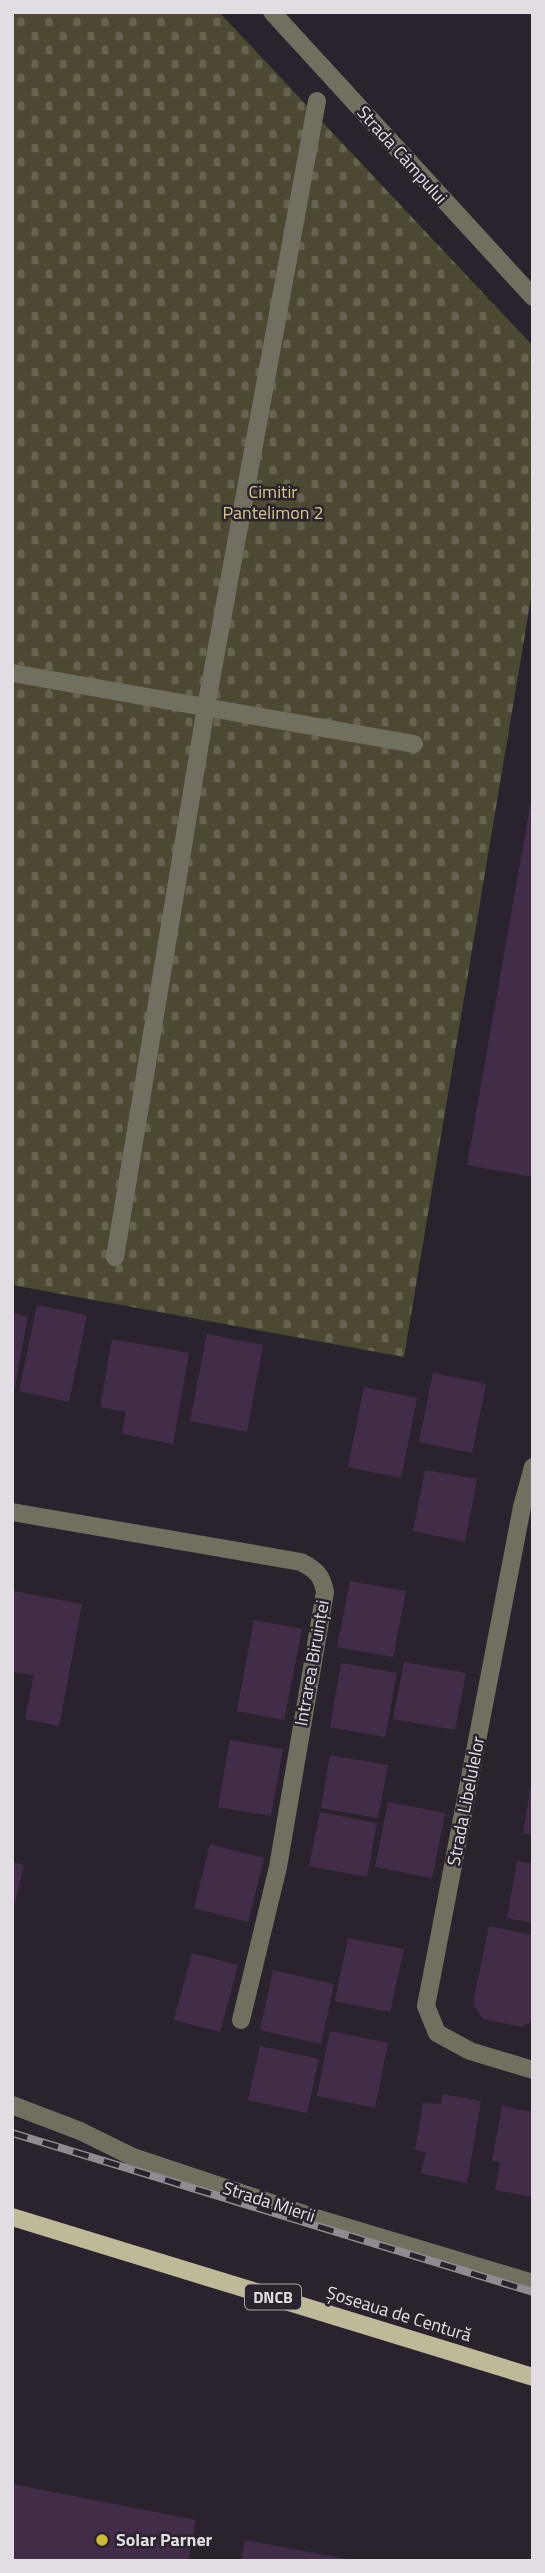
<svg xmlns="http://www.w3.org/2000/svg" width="545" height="2573" font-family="'Titillium Web',sans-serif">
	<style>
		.cemetery { fill: url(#cemetery-stones) }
		.building { fill: #422d49 }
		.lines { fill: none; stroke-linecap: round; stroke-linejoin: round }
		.minor { stroke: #716f5f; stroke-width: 18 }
		.major { stroke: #beb998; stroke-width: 18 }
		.rail-casing { stroke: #908b93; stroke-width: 8 }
		.rail { stroke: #2a232d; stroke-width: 5; stroke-dasharray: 16; stroke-linecap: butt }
		.poi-dot { fill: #ccb938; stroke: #2a232d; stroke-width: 2.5 }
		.labels { text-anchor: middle; stroke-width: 5; stroke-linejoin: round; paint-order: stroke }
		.shield { fill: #2a232d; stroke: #aaa5ac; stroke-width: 2 }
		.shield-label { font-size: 16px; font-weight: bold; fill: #e1dde3 }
		.street-label { font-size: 18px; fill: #e1dde3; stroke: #2a232d }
		.park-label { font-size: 18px; fill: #d2c888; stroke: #2a232d }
		.poi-label { font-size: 18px; font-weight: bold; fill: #e1dde3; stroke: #2a232d; text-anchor: start }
	</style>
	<defs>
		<pattern id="cemetery-stones" width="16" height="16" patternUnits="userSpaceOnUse" patternTransform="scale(1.75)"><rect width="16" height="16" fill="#4c4831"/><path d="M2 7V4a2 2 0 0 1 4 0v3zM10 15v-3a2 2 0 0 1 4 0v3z" fill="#66624f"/></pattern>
	</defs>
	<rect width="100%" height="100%" fill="#2a232d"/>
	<path class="cemetery" d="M 12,12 L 219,12 L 533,346 L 533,586 L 404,1357 L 12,1285 Z"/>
	<path class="building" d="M 531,801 L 533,802 L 533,1177 L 467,1165 Z
		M 37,1305 L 87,1315 L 69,1402 L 19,1391 Z
		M 12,1313 L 28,1316 L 14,1392 L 12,1392 Z
		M 207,1334 L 263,1345 L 247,1432 L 190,1421 Z
		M 112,1339 L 189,1353 L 173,1444 L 122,1434 L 126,1412 L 100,1407 Z
		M 433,1373 L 486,1384 L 472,1453 L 419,1442 Z
		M 364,1387 L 417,1398 L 401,1478 L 348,1467 Z
		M 425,1470 L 477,1479 L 465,1542 L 413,1531 Z
		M 350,1581 L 406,1591 L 393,1657 L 337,1647 Z
		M 13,1591 L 82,1604 L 59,1726 L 25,1719 L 34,1675 L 12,1672 Z
		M 254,1620 L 302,1629 L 284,1720 L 237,1711 Z
		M 404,1662 L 466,1673 L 455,1730 L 393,1719 Z
		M 341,1663 L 397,1673 L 385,1737 L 330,1727 Z
		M 230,1740 L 283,1749 L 271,1816 L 218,1807 Z
		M 330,1755 L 388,1765 L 378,1818 L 321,1808 Z
		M 531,1785 L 533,1785 L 533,1835 L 523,1833 Z
		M 388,1802 L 445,1813 L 432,1878 L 375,1867 Z
		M 320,1812 L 377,1823 L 367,1877 L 309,1866 Z
		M 210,1844 L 264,1858 L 248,1922 L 194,1908 Z
		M 517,1861 L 533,1864 L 533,1923 L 507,1918 Z
		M 12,1862 L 24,1865 L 13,1911 L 12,1910 Z
		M 489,1926 L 533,1935 L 533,2020 L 523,2027 L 483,2019 L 473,2004 Z
		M 348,1938 L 404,1949 L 390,2012 L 335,2001 Z
		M 192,1953 L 238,1965 L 220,2032 L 174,2020 Z
		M 273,1970 L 334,1984 L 321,2044 L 260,2030 Z
		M 330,2031 L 388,2043 L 375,2108 L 317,2096 Z
		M 260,2046 L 319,2059 L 307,2113 L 248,2100 Z
		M 442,2094 L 481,2101 L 467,2183 L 421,2173 L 426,2152 L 415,2150 L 423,2103 L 441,2104 Z
		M 502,2106 L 533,2112 L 533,2197 L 495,2190 L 500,2162 L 492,2161 Z
		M 12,2484 L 196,2520 L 188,2561 L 12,2561 Z
		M 245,2540 L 346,2559 L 346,2561 L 241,2561 Z"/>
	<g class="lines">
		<path class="minor" d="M 272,12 L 533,297
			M 12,673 L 414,744
			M 115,1257 L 206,707 L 317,101
			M 533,1467 L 522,1507 L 426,2006 L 437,2033 L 470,2051 L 533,2070
			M 12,1512 L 301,1562 C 316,1570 322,1575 325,1592 L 278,1867 L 241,2020
			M 12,2105 L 80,2131 L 133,2157 L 313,2217 L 533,2283"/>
		<path class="major" d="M 12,2217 L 533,2377"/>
		<g class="rail-casing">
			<path id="rail" d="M 12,2133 L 533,2292"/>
		</g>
		<use href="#rail" class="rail"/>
	</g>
	<circle class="poi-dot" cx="102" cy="2540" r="7"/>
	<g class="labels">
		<rect class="shield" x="245" y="2284.5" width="56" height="25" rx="5"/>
		<g class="shield-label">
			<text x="273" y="2303">DNCB</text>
		</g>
		<g class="street-label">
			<text transform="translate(402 155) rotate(48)" y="6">Strada Câmpului</text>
			<text transform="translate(312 1663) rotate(-80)" y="6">Intrarea Biruinței</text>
			<text transform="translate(466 1801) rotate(-79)" y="6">Strada Libelulelor</text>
			<text transform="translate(269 2202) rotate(18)" y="6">Strada Mierii</text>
			<text transform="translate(399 2314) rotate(17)" y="6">Șoseaua de Centură</text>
		</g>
		<g class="park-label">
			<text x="273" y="498">Cimitir<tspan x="273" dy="21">Pantelimon 2</tspan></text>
		</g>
		<g class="poi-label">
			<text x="116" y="2546">Solar Parner</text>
		</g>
	</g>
	<rect width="545" height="2573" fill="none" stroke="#e1dde3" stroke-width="28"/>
</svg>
